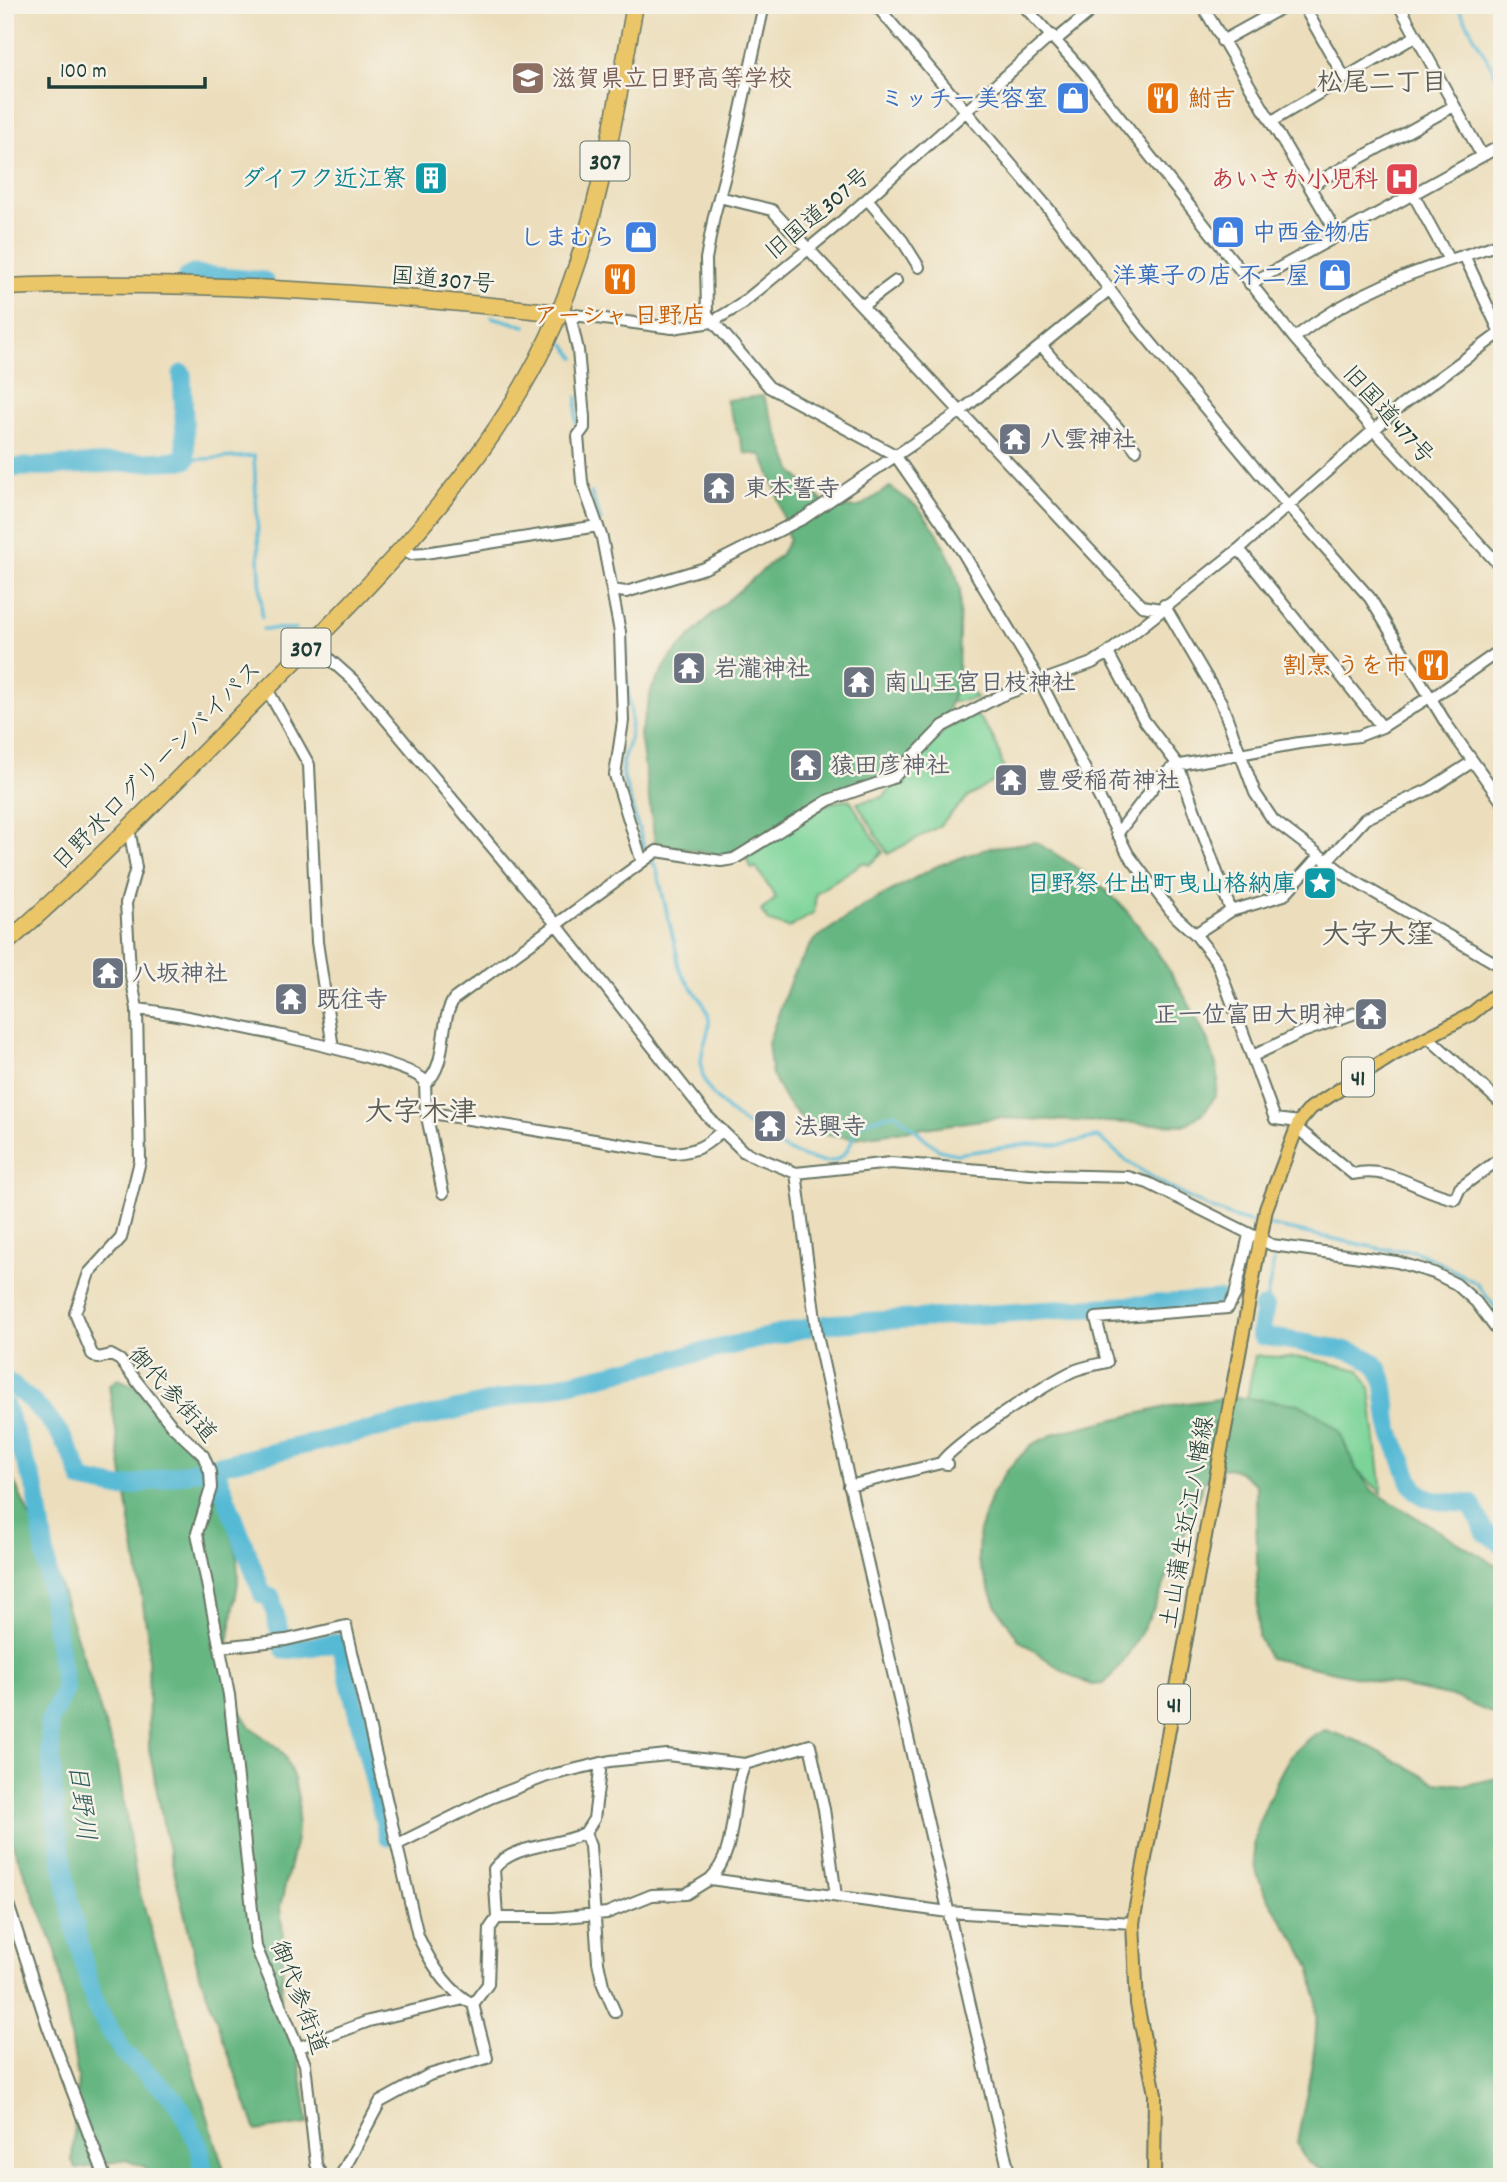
<svg xmlns="http://www.w3.org/2000/svg" width="1507" height="2182" font-family="Dekko,'Klee One',sans-serif">
	<style>
		.green { fill: #7cd499; stroke: #4e8866; stroke-width: 2 }
		.forest { fill: #65b681; stroke: #427a5a; stroke-width: 2 }
		.lines { fill: none; stroke-linecap: round; stroke-linejoin: round }
		.stream { stroke: #57bad5; stroke-width: 3.5 }
		.river { stroke: #57bad5; stroke-width: 19 }
		.minor-casing { stroke: #677564; stroke-width: 14 }
		.major-casing { stroke: #677564; stroke-width: 16 }
		.highway-casing { stroke: #677564; stroke-width: 19 }
		.minor { stroke: #fff; stroke-width: 10 }
		.major { stroke: #ebc669; stroke-width: 12 }
		.highway { stroke: #ebc669; stroke-width: 16 }
		.labels { text-anchor: middle; stroke-width: 5; stroke-linejoin: round; paint-order: stroke }
		.shield { fill: #f7f3e8; stroke: #60746a; stroke-width: 2 }
		.shield-label { font-size: 23px; font-weight: bold; fill: #1f3d34 }
		.education-label { font-size: 24px; font-weight: bold; fill: #785e54; stroke: #f7f3e8; text-anchor: start }
		.shop-label { font-size: 24px; font-weight: bold; fill: #366cbe; stroke: #f7f3e8; text-anchor: end }
		.food-label { font-size: 24px; font-weight: bold; fill: #c56008; stroke: #f7f3e8; text-anchor: start }
		.culture-label { font-size: 24px; font-weight: bold; fill: #0d838f; stroke: #f7f3e8; text-anchor: end }
		.health-label { font-size: 24px; font-weight: bold; fill: #be3a42; stroke: #f7f3e8; text-anchor: end }
		.street-label { font-size: 24px; fill: #1f3d34; stroke: #f7f3e8 }
		.worship-label { font-size: 24px; font-weight: bold; fill: #5b616d; stroke: #f7f3e8; text-anchor: start }
		.neighbourhood-label { font-size: 26px; font-weight: bold; fill: #5e5e56; stroke: #f7f3e8 }
		.water-label { font-size: 26px; font-style: italic; fill: #2d5c5c; stroke: #f7f3e8 }
		.quarter-label { font-size: 28px; font-weight: bold; fill: #5e5e56; stroke: #f7f3e8 }
	</style>
	<rect width="100%" height="100%" fill="#f7f3e8"/>
	<filter id="ink" filterUnits="userSpaceOnUse"><feTurbulence type="fractalNoise" baseFrequency=".0143" numOctaves="2"/><feDisplacementMap in="SourceGraphic" scale="14" xChannelSelector="R" yChannelSelector="G"/><feConvolveMatrix kernelMatrix="1 2 1 2 8 2 1 2 1" color-interpolation-filters="sRGB"/></filter>
	<filter id="wash" filterUnits="userSpaceOnUse"><feTurbulence type="fractalNoise" baseFrequency=".00686" numOctaves="4" result="noise"/><feDisplacementMap in="SourceGraphic" scale="28" xChannelSelector="R" yChannelSelector="G"/><feGaussianBlur stdDeviation="1.57" result="paint"/><feColorMatrix in="noise" values="0 0 0 0 0 0 0 0 0 0 0 0 0 0 0 0 0 1.4 0 .05"/><feComposite in="paint" operator="in"/></filter>
	<g filter="url(#wash)">
		<rect width="100%" height="100%" fill="#ecdebc"/>
		<path class="green" d="M 942,665 L 977,698 L 931,706 Z
			M 976,715 C 994,732 1000,752 1005,775 L 968,797 L 938,827 L 888,854 L 857,803 L 883,797 L 946,729 Z
			M 849,799 L 883,852 L 869,865 L 864,862 L 816,893 L 814,913 L 789,928 L 769,922 L 761,911 L 776,898 L 756,867 L 752,869 L 746,859 L 749,855 L 830,803 Z
			M 1255,1356 L 1308,1358 L 1359,1370 L 1370,1387 L 1382,1493 L 1330,1447 L 1242,1425 Z"/>
		<path class="forest" d="M 763,396 L 793,472 L 829,508 L 859,507 L 890,487 L 918,507 L 937,532 L 954,567 L 960,589 L 958,680 L 944,722 L 897,769 L 880,782 L 823,799 L 737,850 L 720,855 L 655,843 L 640,734 L 652,688 L 671,657 L 711,615 L 780,555 L 789,540 L 776,490 L 762,455 L 745,453 L 726,400 Z
			M 1035,842 C 1065,859 1092,876 1117,901 C 1145,927 1221,1044 1218,1081 C 1216,1104 1203,1115 1184,1125 L 996,1118 L 854,1138 L 823,1134 L 803,1120 L 786,1101 L 772,1075 L 768,1043 L 792,976 L 814,940 L 865,905 L 937,866 L 988,848 Z
			M 118,1379 L 137,1387 L 213,1476 L 237,1553 L 238,1583 L 226,1654 L 234,1701 L 250,1727 L 279,1749 L 285,1757 L 294,1779 L 299,1802 L 296,1839 L 280,1907 L 284,1943 L 280,2013 L 298,2054 L 308,2124 L 256,2131 L 198,1969 L 165,1834 L 149,1748 L 148,1637 L 109,1386 Z
			M 1236,1397 L 1299,1404 L 1323,1418 L 1339,1431 L 1356,1469 L 1373,1491 L 1502,1569 L 1502,1718 L 1457,1698 L 1269,1658 L 1258,1637 L 1256,1485 C 1236,1467 1223,1460 1204,1482 C 1178,1546 1153,1634 1104,1684 L 1091,1685 L 1066,1673 L 1019,1640 L 997,1607 L 978,1561 L 979,1531 L 992,1493 L 1009,1468 L 1031,1445 L 1056,1433 L 1179,1404 Z
			M 5,1462 L 57,1576 L 118,1765 L 137,1884 L 226,2177 L 149,2177 L 145,2167 L 125,2160 L 77,2169 L 72,2161 L 78,2078 L 56,1951 L 5,1825 Z
			M 1325,1730 L 1363,1743 L 1435,1782 L 1466,1785 L 1502,1777 L 1502,2177 L 1344,2177 C 1321,2170 1304,2167 1297,2142 C 1306,2091 1323,2035 1314,1983 C 1306,1936 1255,1902 1254,1854 C 1253,1830 1265,1808 1274,1788 C 1285,1761 1297,1742 1325,1730 Z"/>
		<g class="lines">
			<path class="stream" d="M 1457,5 L 1502,86
				M 492,317 L 525,326
				M 565,344 L 575,358
				M 577,397 L 576,422 L 580,430
				M 186,460 L 254,456 L 262,617
				M 591,493 L 601,521
				M 619,599 L 627,636 L 626,663
				M 263,629 L 296,629
				M 627,681 L 631,715 L 630,739 L 622,762 L 624,779 L 645,851 L 656,867 L 677,954 C 677,981 700,989 708,1014 C 714,1034 693,1052 705,1082 C 716,1110 807,1175 838,1159 C 851,1152 853,1133 861,1123 L 895,1113 L 939,1150 L 956,1154 L 1029,1144 L 1060,1145 L 1097,1137 C 1109,1143 1116,1154 1127,1161 C 1162,1185 1218,1217 1260,1224
				M 1267,1225 L 1382,1249 L 1414,1251 L 1437,1261 L 1477,1284 L 1502,1316
				M 1265,1308 L 1274,1261"/>
			<path class="river" d="M 187,277 L 193,274 L 264,281
				M 5,468 L 186,460 L 182,374
				M 1262,1308 L 1265,1308 L 1260,1333 L 1262,1336 L 1335,1348
				M 826,1324 L 1220,1300
				M 1344,1350 C 1392,1360 1382,1386 1389,1424 C 1391,1437 1399,1451 1404,1464 C 1408,1474 1410,1486 1419,1493 C 1432,1503 1454,1502 1471,1504 L 1485,1532 L 1502,1544
				M 5,1380 C 45,1410 65,1432 82,1480 L 121,1488 L 810,1327
				M 5,1406 L 36,1491 L 65,1690 L 49,1722 L 54,1808 L 69,1901 L 87,1977 L 96,2007 L 123,2052 L 171,2095 L 182,2110 L 200,2148 L 204,2177
				M 215,1468 L 263,1595 L 271,1597 L 281,1638
				M 283,1647 L 285,1650 L 337,1643 L 342,1652 L 388,1837"/>
		</g>
	</g>
	<g filter="url(#ink)">
		<g class="lines">
			<g class="minor-casing">
				<path id="minor" d="M 764,5 L 733,146 L 714,216 L 706,259 L 707,314 L 769,387 L 895,455 L 962,551 L 1040,681 L 1128,854 L 1174,915 L 1195,934 L 1217,962 L 1275,1119 L 1299,1122
					M 876,5 L 1048,208 L 1137,326 L 1260,474 L 1370,598 L 1447,725 L 1502,802
					M 1023,5 L 1082,70 L 1294,338 L 1374,430 L 1502,568
					M 1202,5 L 1338,235
					M 1303,5 L 1344,77
					M 1399,5 L 1482,156
					M 1056,40 L 1098,5
					M 1222,41 L 1287,5
					M 1272,121 L 1416,36
					M 1310,186 L 1454,106
					M 1413,194 L 1449,260
					M 719,197 L 772,210 L 1142,606 L 1161,609
					M 867,199 L 902,240 L 919,267
					M 1464,255 L 1502,337
					M 1250,284 L 1502,145
					M 862,306 L 896,281
					M 559,313 L 672,328 L 712,322 L 740,305 L 841,222 L 1052,35
					M 570,315 L 578,350 L 584,417 L 584,428 L 578,436 L 582,482 L 602,538 L 620,632 L 623,721 L 615,775 L 642,862
					M 1294,338 C 1361,286 1423,269 1502,243
					M 1042,346 C 1071,384 1108,411 1136,450
					M 400,548 L 410,554 L 425,553 L 598,526
					M 1239,549 L 1382,727
					M 612,590 L 626,592 L 705,568 L 804,518 L 960,412 L 1110,289
					M 1164,605 L 1221,702 L 1255,793 L 1273,820 L 1351,879 L 1502,967
					M 319,650 L 354,681 L 556,924 L 707,1116 L 744,1152 L 796,1173 L 891,1163 L 1044,1175 L 1128,1177 L 1148,1183 L 1272,1245 L 1397,1262 L 1434,1273 L 1456,1284 L 1476,1302 L 1502,1337
					M 1108,653 L 1144,720 L 1178,765 L 1231,911
					M 267,689 L 309,765 L 317,942 L 333,1048
					M 1432,698 L 1502,649
					M 129,828 L 136,868 L 126,903 L 130,970 L 137,1009 L 140,1161 L 121,1238 L 89,1273 L 75,1313 L 92,1354 L 98,1358 L 111,1355 L 120,1360 L 172,1426 L 203,1455 L 210,1472 L 211,1488 L 197,1533 L 229,1695 L 256,1947 L 305,2064 L 316,2164 L 322,2177
					M 1117,834 L 1161,777 L 1175,766 L 1299,743 L 1359,736 L 1382,727 L 1431,696
					M 1326,862 L 1365,819 L 1430,789 L 1472,762
					M 1195,934 L 1231,911 L 1284,895 L 1319,856
					M 137,1009 C 178,1013 405,1057 425,1081 L 426,1112 L 673,1153 C 695,1152 707,1146 722,1130
					M 1429,1038 L 1502,1104
					M 1253,1056 L 1300,1033 L 1375,1006
					M 426,1083 C 449,1063 438,1023 454,999 L 642,862 L 657,851 L 721,861 L 734,859 L 829,800 L 893,778 L 943,726 L 1000,696 L 1092,663 L 1108,653 L 1239,549 L 1402,405 L 1500,333
					M 426,1112 L 443,1193
					M 1297,1128 L 1353,1174 C 1390,1165 1419,1192 1455,1199 L 1460,1188 L 1502,1157
					M 796,1173 L 817,1335 L 855,1509 L 1010,2177
					M 941,1463 C 952,1444 1047,1384 1071,1372 C 1082,1367 1095,1365 1107,1362 L 1096,1318 L 1228,1308 L 1235,1295 L 1249,1235
					M 849,1486 L 941,1463 L 948,1464
					M 221,1647 L 286,1640 L 346,1626 L 418,1936 C 430,1962 447,1991 473,2004 L 487,2058 L 429,2075 L 380,2102 L 340,2177
					M 601,1763 L 594,1819 L 585,1833 L 590,1846 L 598,1962 L 603,1985 L 615,2012
					M 398,1844 L 490,1798 L 547,1776 L 610,1761 L 667,1755 L 745,1764 L 810,1745 L 824,1809 L 836,1896
					M 710,1879 C 739,1851 729,1799 745,1764
					M 5,1895 L 48,2027 L 105,2177
					M 497,1918 L 494,1869 C 513,1843 559,1847 585,1833
					M 473,2004 L 488,1984 L 490,1928 L 497,1918 L 554,1918 L 607,1913 L 652,1895 L 686,1894 L 710,1879 L 948,1912 L 1133,1923
					M 300,2047 L 369,2021 L 464,1999"/>
			</g>
			<g class="major-casing">
				<path id="major" d="M 1154,2177 L 1155,2094 L 1137,2004 L 1133,1923 L 1266,1209 L 1299,1122 L 1311,1108 L 1393,1055 L 1470,1015 L 1502,989"/>
			</g>
			<g class="highway-casing">
				<path id="highway" d="M 5,287 C 189,279 376,293 559,313
					M 5,944 C 89,871 166,791 244,712 C 360,595 497,466 560,311 C 600,214 616,108 635,5"/>
			</g>
			<use href="#minor" class="minor"/>
			<use href="#major" class="major"/>
			<use href="#highway" class="highway"/>
		</g>
	</g>
	<defs>
		<g id="school-square" transform="scale(1.75)"><rect x="-9" y="-9" width="18" height="18" rx="4" fill="#8d6e63" stroke="#f7f3e8"/><path d="M0-5L7-2L0 1L-7-2ZM-4 1L0 2.5L4 1V4Q0 6-4 4Z" fill="#fff"/></g>
		<g id="shop-square" transform="scale(1.75)"><rect x="-9" y="-9" width="18" height="18" rx="4" fill="#3f7fe0" stroke="#f7f3e8"/><path d="M-5-2.5h2.3a2.7 3.5 0 0 1 5.4 0H5L5.5 6h-11ZM-1.5-2.5h3a1.5 2.3 0 0 0-3 0Z" fill="#fff"/></g>
		<g id="restaurant-square" transform="scale(1.75)"><rect x="-9" y="-9" width="18" height="18" rx="4" fill="#e8710a" stroke="#f7f3e8"/><path d="M-5-6h1v4h1v-4h1v4h1v-4h1v5L-1.5 .5V6h-2V.5L-5-1ZM5-6V6H3V1.5H1.5Q1.5-4 5-6Z" fill="#fff"/></g>
		<g id="building-square" transform="scale(1.75)"><rect x="-9" y="-9" width="18" height="18" rx="4" fill="#0f9aa8" stroke="#f7f3e8"/><path d="M-4-6H4V6H1V3H-1V6H-4ZM-2.5-4.3h1.7v1.8h-1.7ZM.8-4.3h1.7v1.8H.8ZM-2.5-1h1.7V.8h-1.7ZM.8-1h1.7V.8H.8Z" fill="#fff"/></g>
		<g id="hospital-square" transform="scale(1.75)"><rect x="-9" y="-9" width="18" height="18" rx="4" fill="#e0444e" stroke="#f7f3e8"/><path d="M-5-5h3v3.5h4V-5h3V5h-3V1.5h-4V5h-3Z" fill="#fff"/></g>
		<g id="temple-square" transform="scale(1.75)"><rect x="-9" y="-9" width="18" height="18" rx="4" fill="#6b7280" stroke="#f7f3e8"/><path d="M0-6L5-2H3V0L6.5 2.5H4V6H1.5V3h-3V6H-4V2.5H-6.5L-3 0V-2H-5Z" fill="#fff"/></g>
		<g id="sight-square" transform="scale(1.75)"><rect x="-9" y="-9" width="18" height="18" rx="4" fill="#0f9aa8" stroke="#f7f3e8"/><path d="M0-6L1.8-2.2L6-1.7L2.9 1.2L3.7 5.4L0 3.3L-3.7 5.4L-2.9 1.2L-6-1.7L-1.8-2.2Z" fill="#fff"/></g>
	</defs>
	<g fill-rule="evenodd">
		<use href="#school-square" x="528" y="78"/>
		<use href="#shop-square" x="1073" y="98"/>
		<use href="#restaurant-square" x="1163" y="98"/>
		<use href="#building-square" x="431" y="178"/>
		<use href="#hospital-square" x="1402" y="179"/>
		<use href="#shop-square" x="1228" y="232"/>
		<use href="#shop-square" x="641" y="237"/>
		<use href="#shop-square" x="1335" y="275"/>
		<use href="#restaurant-square" x="620" y="279"/>
		<use href="#temple-square" x="1015" y="439"/>
		<use href="#temple-square" x="719" y="488"/>
		<use href="#restaurant-square" x="1433" y="665"/>
		<use href="#temple-square" x="689" y="668"/>
		<use href="#temple-square" x="859" y="682"/>
		<use href="#temple-square" x="806" y="765"/>
		<use href="#temple-square" x="1011" y="780"/>
		<use href="#sight-square" x="1320" y="883"/>
		<use href="#temple-square" x="108" y="973"/>
		<use href="#temple-square" x="291" y="999"/>
		<use href="#temple-square" x="1371" y="1014"/>
		<use href="#temple-square" x="770" y="1126"/>
	</g>
	<g class="labels">
		<g class="shield">
			<rect x="580.5" y="141.5" width="49" height="39" rx="5"/>
			<rect x="281.5" y="628.5" width="49" height="39" rx="5"/>
			<rect x="1342" y="1057.5" width="32" height="39" rx="5"/>
			<rect x="1158" y="1684.5" width="32" height="39" rx="5"/>
		</g>
		<g class="shield-label">
			<text x="605" y="169">307</text>
			<text x="306" y="656">307</text>
			<text x="1358" y="1085">41</text>
			<text x="1174" y="1712">41</text>
		</g>
		<g class="education-label">
			<text x="552" y="86">滋賀県立日野高等学校</text>
		</g>
		<g class="shop-label">
			<text x="1048" y="106">ミッチー美容室</text>
			<text x="1252" y="240" text-anchor="start">中西金物店</text>
			<text x="616" y="245">しまむら</text>
			<text x="1310" y="283">洋菓子の店 不二屋</text>
		</g>
		<g class="food-label">
			<text x="1188" y="106">鮒吉</text>
			<text x="620" y="323" text-anchor="middle">アーシャ 日野店</text>
			<text x="1408" y="673" text-anchor="end">割烹 うを市</text>
		</g>
		<g class="culture-label">
			<text x="406" y="186">ダイフク近江寮</text>
			<text x="1296" y="891">日野祭 仕出町曳山格納庫</text>
		</g>
		<g class="health-label">
			<text x="1378" y="187">あいさか小児科</text>
		</g>
		<g class="street-label">
			<text transform="translate(817 213) rotate(-40)" y="8">旧国道307号</text>
			<text transform="translate(443 279) rotate(5)" y="8">国道307号</text>
			<text transform="translate(1389 414) rotate(48)" y="8">旧国道477号</text>
			<text transform="translate(156 765) rotate(-45)" y="8">日野水口グリーンバイパス</text>
			<text transform="translate(173 1394) rotate(48)" y="8">御代参街道</text>
			<text transform="translate(1186 1522) rotate(-80)" y="8">土山蒲生近江八幡線</text>
			<text transform="translate(300 1997) rotate(69)" y="8">御代参街道</text>
		</g>
		<g class="worship-label">
			<text x="1040" y="447">八雲神社</text>
			<text x="744" y="496">東本誓寺</text>
			<text x="714" y="676">岩瀧神社</text>
			<text x="884" y="690">南山王宮日枝神社</text>
			<text x="830" y="773">猿田彦神社</text>
			<text x="1036" y="788">豊受稲荷神社</text>
			<text x="132" y="981">八坂神社</text>
			<text x="316" y="1007">既往寺</text>
			<text x="1346" y="1022" text-anchor="end">正一位富田大明神</text>
			<text x="794" y="1134">法興寺</text>
		</g>
		<g class="neighbourhood-label">
			<text x="1382" y="90">松尾二丁目</text>
		</g>
		<g class="water-label">
			<text transform="translate(83 1802) rotate(83)" y="9">日野川</text>
		</g>
		<g class="quarter-label">
			<text x="1378" y="943">大字大窪</text>
			<text x="421" y="1120">大字木津</text>
		</g>
	</g>
	<rect width="1507" height="2182" fill="none" stroke="#f7f3e8" stroke-width="28"/>
	<path d="M49 77v10h156v-10" fill="none" stroke="#1f3d34" stroke-width="3.5"/>
	<text x="60" y="77" font-size="21" fill="#1f3d34" stroke="#f7f3e8" stroke-width="5" paint-order="stroke">100 m</text>
</svg>
